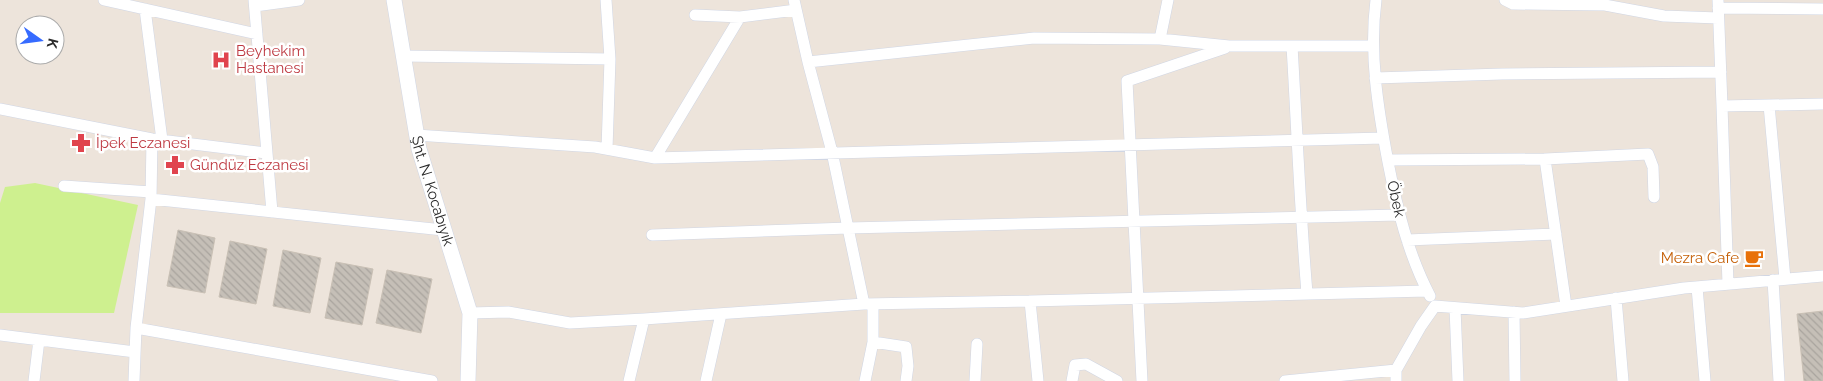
<svg xmlns="http://www.w3.org/2000/svg" width="1823" height="381" font-family="Raleway,sans-serif">
	<style>
		.pitch { fill: #cef08f }
		.building { fill: url(#building-back-hatch); stroke: #c9c0b5 }
		.lines { fill: none; stroke-linecap: round; stroke-linejoin: round }
		.minor-casing { stroke: #d0d6e4; stroke-width: 12 }
		.tertiary-casing { stroke: #d0d6e4; stroke-width: 16 }
		.minor { stroke: #fff; stroke-width: 11 }
		.tertiary { stroke: #fff; stroke-width: 15 }
		.labels { text-anchor: middle; stroke-width: 5; stroke-linejoin: round; paint-order: stroke }
		.health-label { font-size: 15px; fill: #be3a42; stroke: #fff; text-anchor: start }
		.street-label { font-size: 15px; fill: #2a2a2a; stroke: #fff }
		.food-label { font-size: 15px; fill: #c56008; stroke: #fff; text-anchor: end }
	</style>
	<defs>
		<pattern id="building-back-hatch" width="6" height="6" patternUnits="userSpaceOnUse" patternTransform="scale(1.25)"><rect width="6" height="6" fill="#c5bfb7"/><path d="M-1 5l2 2M0 0l6 6M5-1l2 2" fill="none" stroke="#a9a49e"/></pattern>
	</defs>
	<rect width="100%" height="100%" fill="#ede4db"/>
	<path class="pitch" d="M 35,183 L 138,205 L 114,313 L 0,313 L 0,203 L 5,187 Z"/>
	<path class="building" d="M 178,230 L 215,238 L 205,293 L 167,286 Z
		M 230,241 L 267,249 L 256,304 L 219,297 Z
		M 283,250 L 321,258 L 310,313 L 273,306 Z
		M 336,262 L 373,269 L 362,325 L 325,318 Z
		M 387,270 L 432,279 L 421,333 L 376,323 Z
		M 1823,311 L 1823,381 L 1804,381 L 1797,314 Z"/>
	<g class="lines">
		<g class="minor-casing">
			<path id="minor" d="M 104,0 L 257,34
				M 254,0 L 272,212
				M 606,0 L 610,59 L 607,149
				M 794,0 L 808,62 L 832,152 L 864,304
				M 1376,0 C 1369,54 1378,109 1388,162 C 1397,208 1408,254 1430,296
				M 1505,0 L 1513,4 L 1605,5 L 1664,16 L 1718,18
				M 1718,0 L 1722,106 L 1823,104
				M 255,6 L 299,0
				M 1718,8 L 1823,9
				M 145,9 L 162,140
				M 695,15 L 740,17 L 796,10
				M 740,17 L 655,158 L 1383,138
				M 1160,39 L 1168,0
				M 1292,46 C 1297,129 1300,211 1307,293
				M 402,56 L 610,59
				M 808,62 L 1034,38 L 1160,39 L 1229,46 L 1373,46
				M 1375,78 L 1502,74 L 1721,72
				M 1769,105 L 1785,279
				M 1722,106 L 1728,284
				M 0,109 L 152,139 L 266,153
				M 416,135 L 595,147 L 655,158
				M 1545,159 L 1566,306
				M 1388,160 L 1545,159 L 1648,154 L 1653,167 L 1654,197
				M 64,186 L 151,192
				M 151,199 L 443,230
				M 652,235 L 848,228 L 1399,215
				M 1407,240 L 1556,234
				M 1773,280 L 1779,381
				M 1697,287 L 1705,381
				M 1616,298 L 1623,381
				M 1030,301 L 1038,381
				M 1435,306 L 1523,313 L 1684,288 L 1823,276
				M 1455,308 L 1458,381
				M 1514,312 L 1515,381
				M 470,313 L 508,312 L 570,323 L 644,319 L 864,304 L 1030,301 L 1427,291
				M 136,328 L 432,381
				M 0,335 L 135,352
				M 873,342 L 906,347 L 908,366 L 906,381
				M 34,381 L 39,340
				M 134,381 L 136,328 L 151,199 L 152,139
				M 629,381 L 644,319
				M 706,381 L 721,314
				M 865,381 L 873,342 L 873,304
				M 975,381 L 977,344
				M 1072,381 L 1075,365 L 1086,364 L 1117,381
				M 1142,381 L 1127,81 L 1225,48
				M 1285,381 L 1396,370
				M 1396,381 L 1396,370 L 1421,326 L 1435,306"/>
		</g>
		<g class="tertiary-casing">
			<g id="tertiary">
				<path id="s1" d="M 394,0 L 419,149 L 470,313 L 468,381"/>
			</g>
		</g>
		<use href="#minor" class="minor"/>
		<use href="#tertiary" class="tertiary"/>
	</g>
	<defs>
		<g id="hospital-bare" transform="scale(1.5)"><path d="M-5-5h3v3.5h4V-5h3V5h-3V1.5h-4V5h-3Z" fill="#e0444e" stroke="#fff" stroke-width="2.5" paint-order="stroke"/></g>
		<g id="pharmacy-bare" transform="scale(1.5)"><path d="M-2-6h4v4h4v4h-4v4h-4v-4h-4v-4h4Z" fill="#e0444e" stroke="#fff" stroke-width="2.5" paint-order="stroke"/></g>
		<g id="cafe-bare" transform="scale(1.5)"><path d="M-5.5-4.5H6V0H3Q3 3.5 0 3.5H-2.5Q-5.5 3.5-5.5 0ZM3-3.2v2h1.7v-2ZM-6 4.5H4V6H-6Z" fill="#e8710a" stroke="#fff" stroke-width="2.5" paint-order="stroke"/></g>
	</defs>
	<g fill-rule="evenodd">
		<use href="#hospital-bare" x="221" y="60"/>
		<use href="#pharmacy-bare" x="81" y="143"/>
		<use href="#pharmacy-bare" x="175" y="165"/>
		<use href="#cafe-bare" x="1754" y="258"/>
	</g>
	<g class="labels">
		<g class="health-label">
			<text x="236" y="56">Beyhekim<tspan x="236" dy="17">Hastanesi</tspan></text>
			<text x="96" y="148">İpek Eczanesi</text>
			<text x="190" y="170">Gündüz Eczanesi</text>
		</g>
		<g class="street-label">
			<text dy="5" stroke="none"><textPath href="#s1" startOffset="195">Şht. N. Kocabıyık</textPath></text>
			<text transform="translate(1396 199) rotate(77)" y="5">Öbek</text>
		</g>
		<g class="food-label">
			<text x="1739" y="263">Mezra Cafe</text>
		</g>
	</g>
	<g transform="translate(40 40) rotate(104)"><circle r="24" fill="#ffffff" stroke="#aaaaaa"/>
	<path d="M0-4L9 19L0 12L-9 19Z" fill="#366bff"/>
	<text y="-8" font-size="14" font-weight="bold" text-anchor="middle" fill="#2a2a2a">K</text>
	</g>
</svg>
